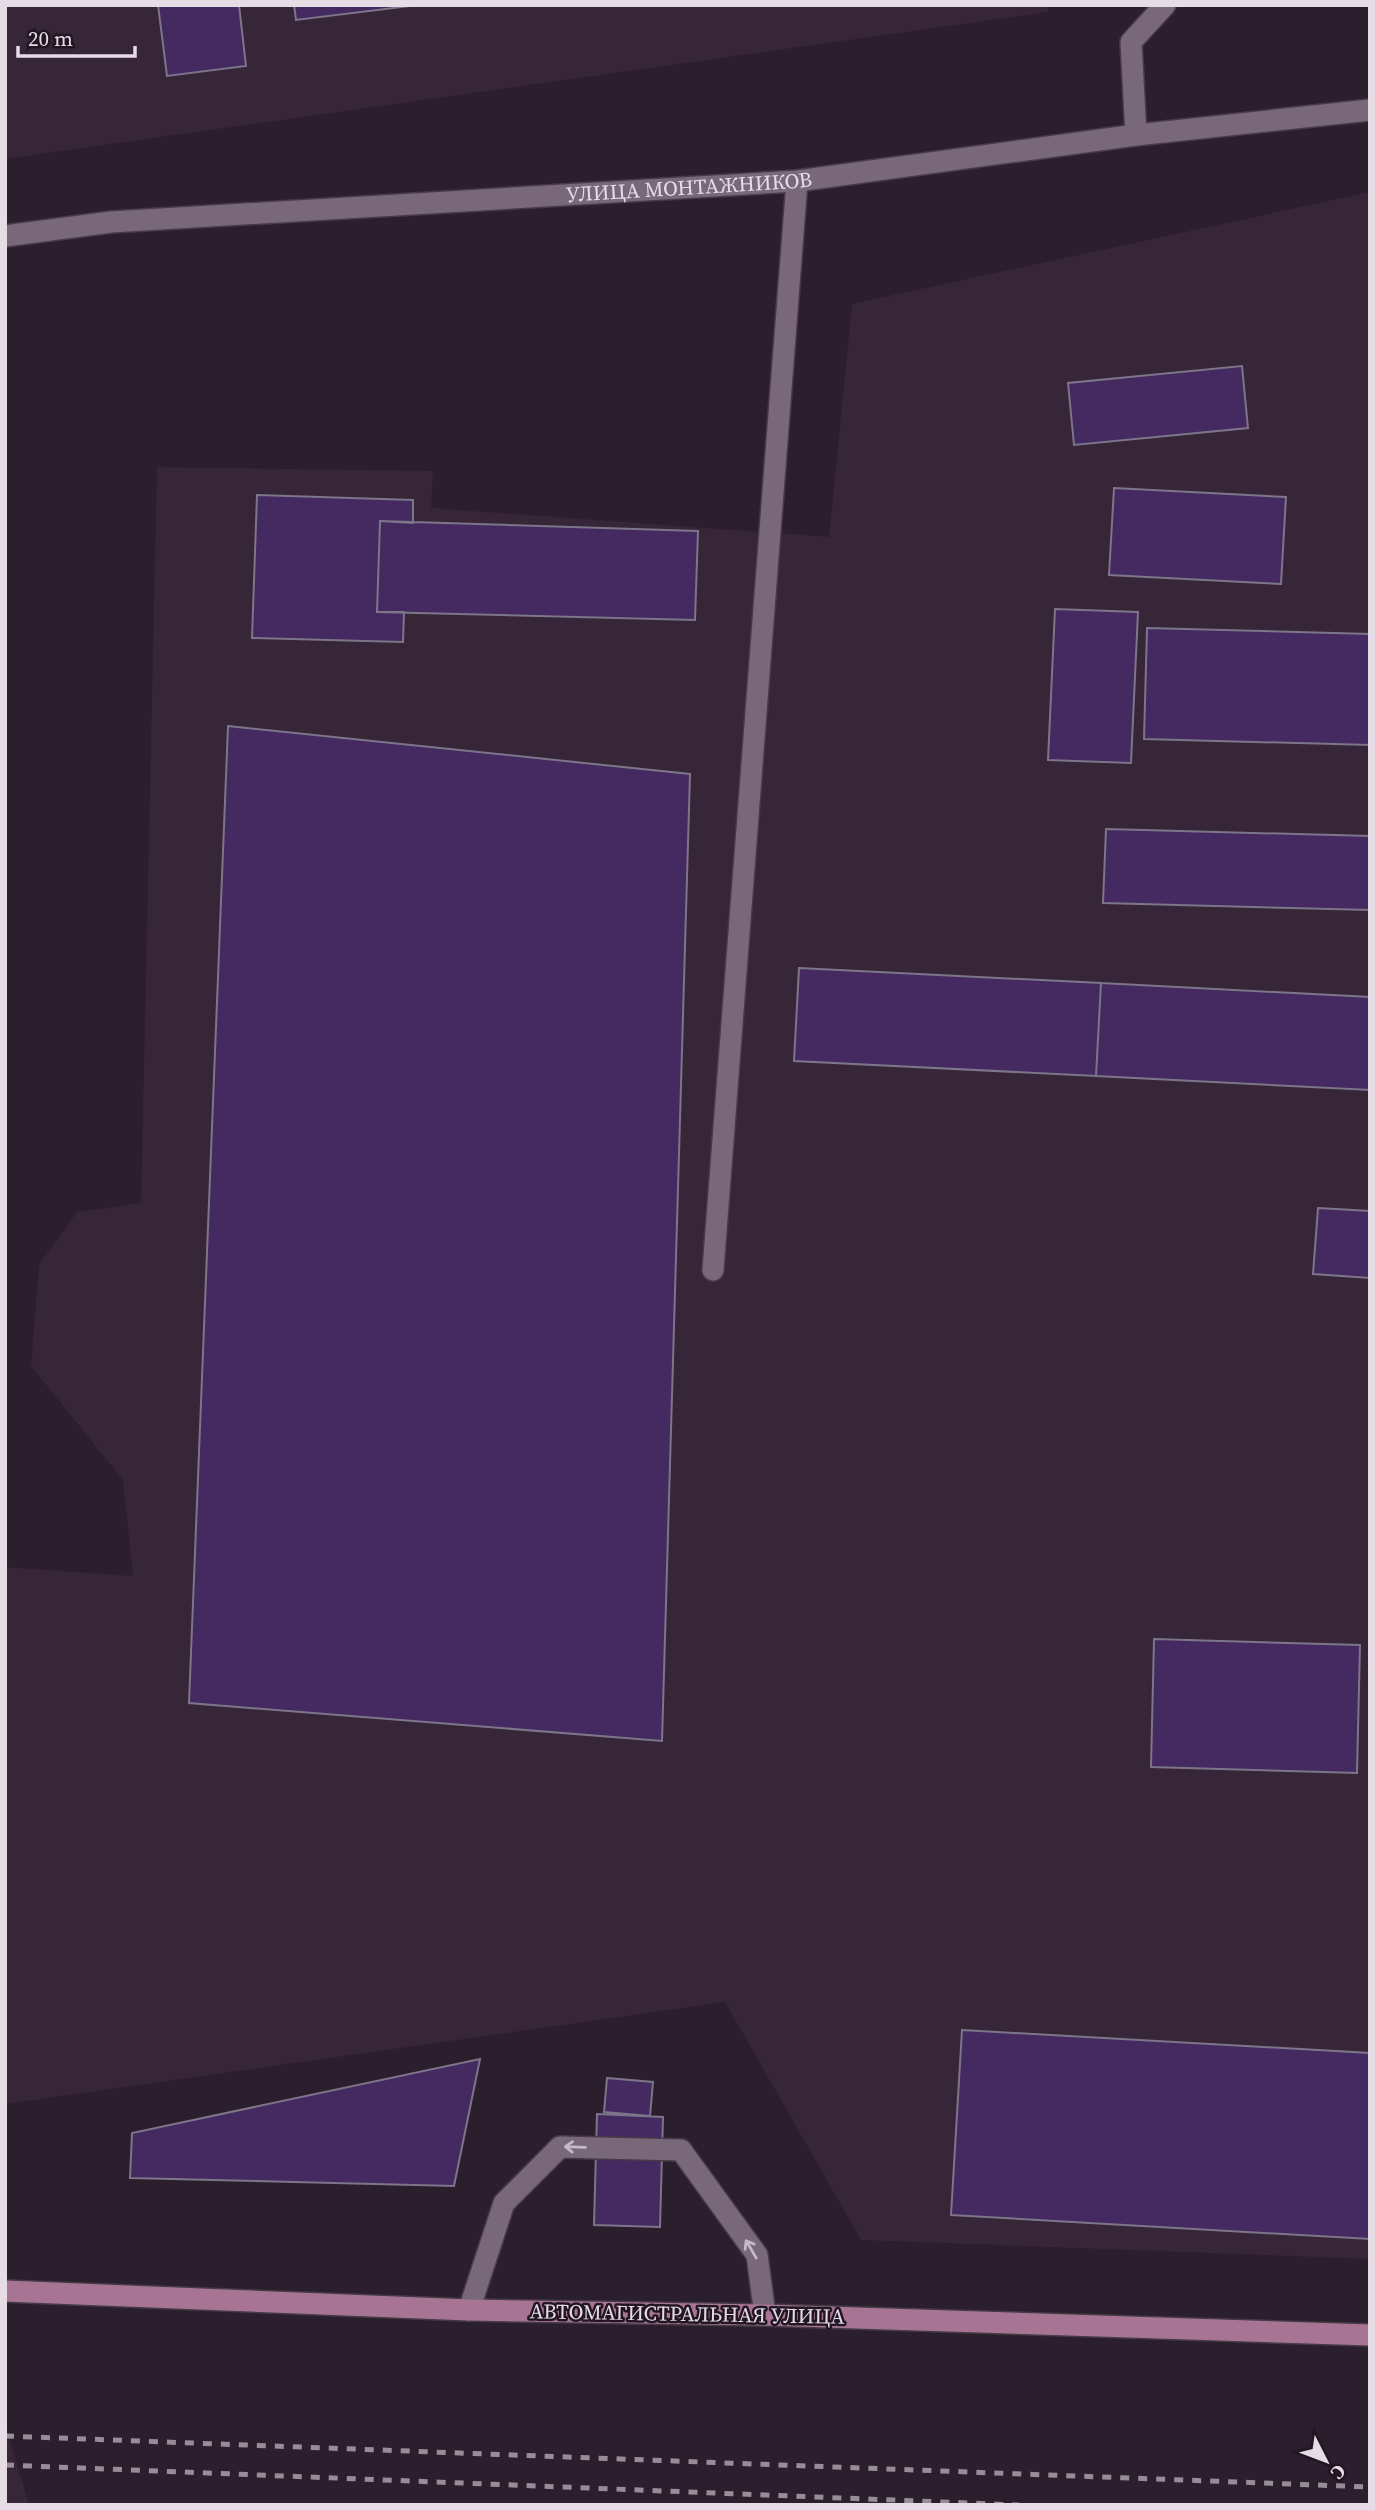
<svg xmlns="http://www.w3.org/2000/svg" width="1375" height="2510" font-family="'Source Serif 4',serif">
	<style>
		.built { fill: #372538 }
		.building { fill: #442a61; stroke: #7d7589; stroke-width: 2 }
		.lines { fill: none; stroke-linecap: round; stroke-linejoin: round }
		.minor-casing { stroke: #463b47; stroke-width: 24 }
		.major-casing { stroke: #463b47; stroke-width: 24 }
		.minor { stroke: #786879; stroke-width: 21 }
		.major { stroke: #a77593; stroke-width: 21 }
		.rail { stroke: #978d98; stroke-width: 5; stroke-dasharray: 9 9; stroke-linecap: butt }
		.oneway { stroke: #c4b9c5 }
		.labels { text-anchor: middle; stroke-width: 5; stroke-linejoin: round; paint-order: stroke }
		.street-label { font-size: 21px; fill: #e5dce5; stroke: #221623 }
	</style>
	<rect width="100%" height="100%" fill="#2c1f2d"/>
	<path class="built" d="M 5,5 L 1047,5 L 1048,12 L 5,159 Z
		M 1370,192 L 1370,2259 L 861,2240 L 725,2002 L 5,2104 L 5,1567 L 133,1576 L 123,1480 L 31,1366 L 39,1265 L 77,1212 L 141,1203 L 157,467 L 433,471 L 431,508 L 829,537 L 852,304 Z
		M 5,2423 L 29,2505 L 5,2505 Z"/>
	<path class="building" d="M 158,5 L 239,5 L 246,66 L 167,76 Z
		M 294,5 L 418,5 L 296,20 Z
		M 1242,366 L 1248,428 L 1074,445 L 1068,383 Z
		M 1114,488 L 1286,497 L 1281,584 L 1109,575 Z
		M 257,495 L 413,500 L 413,523 L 380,521 L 377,612 L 404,612 L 403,642 L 252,638 Z
		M 380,521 L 698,531 L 695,620 L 377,612 Z
		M 1055,609 L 1138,612 L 1131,763 L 1048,760 Z
		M 1147,628 L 1370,634 L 1370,745 L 1144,739 Z
		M 228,726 L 690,774 L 662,1741 L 189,1703 Z
		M 1106,829 L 1370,836 L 1370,910 L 1103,903 Z
		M 799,968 L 1101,983 L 1096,1076 L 794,1061 Z
		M 1101,983 L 1370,997 L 1370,1090 L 1096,1076 Z
		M 1318,1208 L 1370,1211 L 1370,1278 L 1313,1274 Z
		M 1154,1639 L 1360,1645 L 1357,1773 L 1151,1767 Z
		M 962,2030 L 1370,2053 L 1370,2239 L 951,2215 Z
		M 480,2059 L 454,2186 L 130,2178 L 132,2133 Z
		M 607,2078 L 653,2082 L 650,2116 L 604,2112 Z
		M 597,2114 L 663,2117 L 660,2227 L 594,2225 Z"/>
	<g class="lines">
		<g class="minor-casing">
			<g id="minor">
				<path d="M 1136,135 L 1131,42 L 1165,5"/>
				<path id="s1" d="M 5,236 L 111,222 L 797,181 L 1136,135 L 1370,110"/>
				<path d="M 713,1270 L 797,181"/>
				<path d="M 469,2310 L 504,2203 L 560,2147 L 681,2150 L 757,2255 L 765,2315"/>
			</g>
		</g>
		<g class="major-casing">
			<path id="major" d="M 5,2291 L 469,2310 L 765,2315 L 1370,2335"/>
		</g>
		<use href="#minor" class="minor"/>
		<use href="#major" class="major"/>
		<path class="rail" d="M 5,2436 L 1370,2487
			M 5,2465 L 1019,2505"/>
	</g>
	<defs><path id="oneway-shaft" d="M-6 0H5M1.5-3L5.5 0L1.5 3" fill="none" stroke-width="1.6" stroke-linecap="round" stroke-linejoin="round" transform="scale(1.75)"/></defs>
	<g class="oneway">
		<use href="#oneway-shaft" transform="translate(575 2147) rotate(-178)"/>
		<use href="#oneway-shaft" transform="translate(751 2249) rotate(-120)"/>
	</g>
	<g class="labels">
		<g class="street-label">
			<text dy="7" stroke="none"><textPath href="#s1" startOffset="686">УЛИЦА МОНТАЖНИКОВ</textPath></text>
			<text transform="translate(687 2314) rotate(1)" y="7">АВТОМАГИСТРАЛЬНАЯ УЛИЦА</text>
		</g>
	</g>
	<rect width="1375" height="2510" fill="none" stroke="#e5dce5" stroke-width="14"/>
	<g transform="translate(1326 2461) rotate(132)" stroke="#221623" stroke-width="5" paint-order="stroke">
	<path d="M0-5L12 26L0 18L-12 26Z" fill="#e5dce5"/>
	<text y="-10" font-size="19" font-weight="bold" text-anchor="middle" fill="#e5dce5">С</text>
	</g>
	<path d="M18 46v10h117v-10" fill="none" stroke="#e5dce5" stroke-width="3.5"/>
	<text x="28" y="46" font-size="21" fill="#e5dce5" stroke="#221623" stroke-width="5" paint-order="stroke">20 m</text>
</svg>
